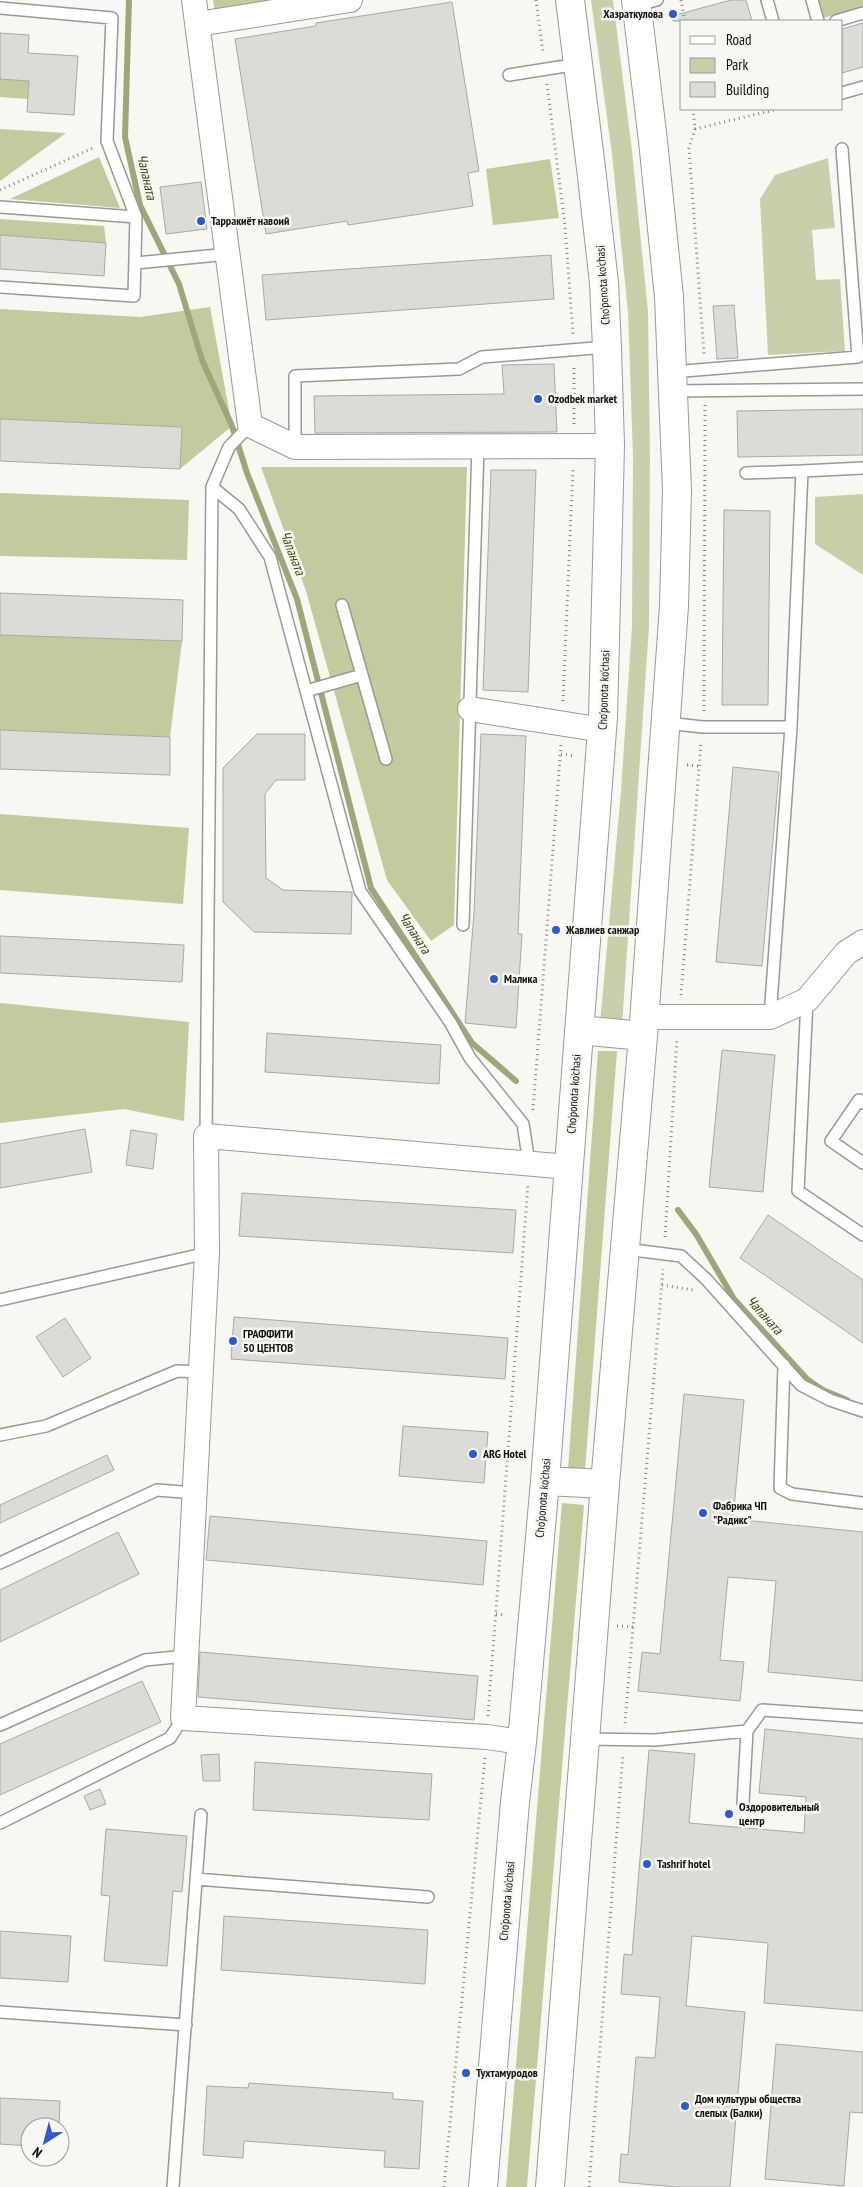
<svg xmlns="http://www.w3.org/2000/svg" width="863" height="2187" font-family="'PT Sans Narrow',sans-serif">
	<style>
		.green { fill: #cacfab }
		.forest { fill: #c4ca9e }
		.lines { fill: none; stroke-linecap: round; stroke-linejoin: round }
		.stream { stroke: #9fa67a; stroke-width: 6 }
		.building { fill: #dbdcd7; stroke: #a8a9a3 }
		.service-casing { stroke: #999a95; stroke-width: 14 }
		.minor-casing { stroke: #999a95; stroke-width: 26 }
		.secondary-casing { stroke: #999a95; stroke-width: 30 }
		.path { stroke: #858682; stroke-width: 3; stroke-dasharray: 1 4; stroke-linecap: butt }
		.service { stroke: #fff; stroke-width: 11 }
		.minor { stroke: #fff; stroke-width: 24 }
		.secondary { stroke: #fff; stroke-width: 28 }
		.poi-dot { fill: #2e5ac9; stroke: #f7f8f2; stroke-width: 2 }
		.labels { text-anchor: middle; stroke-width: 5; stroke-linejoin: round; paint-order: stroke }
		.poi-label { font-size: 12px; font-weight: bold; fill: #0f0f0d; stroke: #f7f8f2; text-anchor: start }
		.street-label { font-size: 12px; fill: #0f0f0d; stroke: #f7f8f2 }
		.water-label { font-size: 14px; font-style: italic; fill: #3e430f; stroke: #f7f8f2 }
	</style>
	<rect width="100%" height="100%" fill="#f7f8f2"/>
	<path class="green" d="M 591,0 L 613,0 L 632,151 L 648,312 L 650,457 L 649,626 L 622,1026 L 600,1024 L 621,791 L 632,626 L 633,457 L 628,312 L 612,154 Z
		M 828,158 L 835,228 L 812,230 L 816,280 L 840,279 L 845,351 L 768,355 L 760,199 L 775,175 Z
		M 863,494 L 863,575 L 815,544 L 815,497 Z"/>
	<path class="forest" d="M 213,0 L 285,0 L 215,13 Z
		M 818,0 L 863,0 L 863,7 L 823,18 Z
		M 0,79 L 29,81 L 28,99 L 0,97 Z
		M 0,129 L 66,133 L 0,181 Z
		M 99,157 L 120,208 L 10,199 Z
		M 550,159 L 559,218 L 493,225 L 486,169 Z
		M 0,219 L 104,226 L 106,243 L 0,235 Z
		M 210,307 L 232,426 L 180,469 L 182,427 L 0,419 L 0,309 L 140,317 Z
		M 261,467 L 467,467 L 454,925 L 431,941 L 387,880 L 306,591 Z
		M 0,493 L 189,500 L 187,560 L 0,556 Z
		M 0,635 L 182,641 L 170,737 L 0,730 Z
		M 0,814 L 189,828 L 183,904 L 0,890 Z
		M 0,1003 L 189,1022 L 184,1121 L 124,1109 L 0,1123 Z
		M 598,1051 L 617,1051 L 585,1471 L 568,1470 Z
		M 562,1503 L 584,1505 L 527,2187 L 506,2187 Z"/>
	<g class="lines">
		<path class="stream" d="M 129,0 L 125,137 L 140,205 L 179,284 L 202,360 L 232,426 L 247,473 L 297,599 L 371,888 L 472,1043 L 516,1081
			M 678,1210 L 696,1234 L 734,1299 L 808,1380 L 823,1390 L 847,1400"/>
	</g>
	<path class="building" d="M 731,0 L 746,0 L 752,21 L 673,21 L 672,16 Z
		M 452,2 L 479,171 L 468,173 L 473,206 L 348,225 L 347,221 L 266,234 L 235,39 L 316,26 L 316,23 Z
		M 863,23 L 863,67 L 842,73 L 842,29 Z
		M 0,33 L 29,35 L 28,53 L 78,56 L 74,115 L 27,112 L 29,81 L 0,79 Z
		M 201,182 L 207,229 L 166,234 L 160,187 Z
		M 0,235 L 106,243 L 104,276 L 0,269 Z
		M 551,255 L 554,299 L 266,320 L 262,275 Z
		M 734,305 L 738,358 L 717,359 L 713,306 Z
		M 554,364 L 557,432 L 315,433 L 314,396 L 504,394 L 502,365 Z
		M 863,409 L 863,455 L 738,457 L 737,411 Z
		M 0,419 L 182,427 L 180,469 L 0,461 Z
		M 491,470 L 536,470 L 528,692 L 483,690 Z
		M 724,510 L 770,511 L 768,705 L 722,705 Z
		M 0,593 L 183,600 L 182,641 L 0,635 Z
		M 0,730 L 170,737 L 170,775 L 0,769 Z
		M 257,734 L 305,734 L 305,780 L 276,780 L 265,794 L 266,878 L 283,890 L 352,892 L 351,934 L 254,932 L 223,902 L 223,768 Z
		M 481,734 L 526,736 L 518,934 L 522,934 L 516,1028 L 465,1023 L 474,913 Z
		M 733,767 L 779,772 L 762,966 L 716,962 Z
		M 0,936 L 184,945 L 182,982 L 0,973 Z
		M 267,1033 L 441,1045 L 439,1084 L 265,1072 Z
		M 722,1050 L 775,1055 L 763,1192 L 709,1187 Z
		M 85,1129 L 92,1172 L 0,1188 L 0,1144 Z
		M 131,1130 L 157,1134 L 153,1169 L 126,1165 Z
		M 242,1193 L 516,1210 L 513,1253 L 239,1236 Z
		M 768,1215 L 863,1280 L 863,1343 L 740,1258 Z
		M 234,1317 L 508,1338 L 505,1379 L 231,1359 Z
		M 65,1318 L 91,1358 L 63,1377 L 36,1337 Z
		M 684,1394 L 744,1400 L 733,1519 L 863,1532 L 863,1681 L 768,1672 L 776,1581 L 728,1577 L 720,1660 L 744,1662 L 740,1701 L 638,1691 L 642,1652 L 660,1654 Z
		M 403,1426 L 488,1432 L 484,1483 L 399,1476 Z
		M 107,1455 L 114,1470 L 0,1523 L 0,1505 Z
		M 210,1516 L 487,1541 L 483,1585 L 206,1560 Z
		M 118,1532 L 139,1574 L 0,1642 L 0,1590 Z
		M 200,1652 L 478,1676 L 474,1720 L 198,1697 Z
		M 142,1681 L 161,1722 L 0,1795 L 0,1744 Z
		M 765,1729 L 863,1739 L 863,2011 L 764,2003 L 768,1943 L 692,1936 L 686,2006 L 745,2012 L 730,2187 L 677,2187 L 619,2182 L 621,2154 L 628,2155 L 636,2057 L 655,2058 L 660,1997 L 621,1994 L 624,1954 L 632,1955 L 649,1750 L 695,1754 L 689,1823 L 804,1833 L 806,1797 L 759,1793 Z
		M 219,1754 L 220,1781 L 203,1781 L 201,1755 Z
		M 255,1762 L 432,1774 L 429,1820 L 253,1810 Z
		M 100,1789 L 106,1804 L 90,1810 L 84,1796 Z
		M 106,1829 L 187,1836 L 182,1892 L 173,1891 L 167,1966 L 104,1961 L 110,1896 L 101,1895 Z
		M 224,1916 L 428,1930 L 425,1984 L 221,1970 Z
		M 0,1931 L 71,1936 L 68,1982 L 0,1978 Z
		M 776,2044 L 863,2052 L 863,2113 L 850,2112 L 844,2186 L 765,2179 Z
		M 249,2083 L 393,2093 L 393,2099 L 423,2101 L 419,2169 L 384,2167 L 385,2151 L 244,2141 L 243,2158 L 203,2155 L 207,2086 L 248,2088 Z
		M 0,2098 L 60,2101 L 59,2127 L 30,2127 L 30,2146 L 0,2144 Z"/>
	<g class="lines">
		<g class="service-casing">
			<path id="service" d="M 767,0 L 773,21
				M 812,0 L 818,21
				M 637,5 L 657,0
				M 0,8 L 112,18 L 107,141 L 136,217
				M 836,21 L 863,13
				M 509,75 L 578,64
				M 842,93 L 863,87
				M 0,207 L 136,217 L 134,296 L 0,287
				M 136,263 L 228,254
				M 672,372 L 858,357 L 842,149
				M 673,391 L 863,389
				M 295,447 L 295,376 L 459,369 L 482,357 L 607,347
				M 802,471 L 863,468
				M 212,487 L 239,509 L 270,557 L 360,891 L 450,1022 L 470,1058 L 523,1124 L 529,1163
				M 342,605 L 386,759
				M 306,691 L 362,675
				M 666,723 L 703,727 L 791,727 L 802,471 L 746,473
				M 463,925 L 478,447
				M 807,1000 L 798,1191 L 863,1235
				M 770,1017 L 791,727
				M 863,1103 L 859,1100 L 831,1141 L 863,1163
				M 206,1136 L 212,487 L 229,447 L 250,425
				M 625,1249 L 681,1256 L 706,1279 L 801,1385 L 830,1400 L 863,1411
				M 0,1300 L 207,1253
				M 784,1365 L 780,1488 L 792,1494 L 863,1503
				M 0,1435 L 46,1426 L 177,1371 L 202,1372
				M 0,1563 L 157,1490 L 195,1493
				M 0,1725 L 145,1660 L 186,1656
				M 747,1731 L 762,1710 L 863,1717
				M 586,1739 L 655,1740 L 747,1731 L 743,1803
				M 0,1823 L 170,1738 L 183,1718
				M 196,1879 L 428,1897
				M 0,2012 L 186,2025
				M 173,2187 L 201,1815"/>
		</g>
		<g class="minor-casing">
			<path id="minor" d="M 194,0 L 250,425 L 295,447 L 610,446
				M 198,24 L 350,0
				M 470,709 L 603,730
				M 644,1017 L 770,1017 L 807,1000 L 846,953 L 863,942
				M 522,1742 L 487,1737 L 183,1718 L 207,1253 L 206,1136 L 569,1167"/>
		</g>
		<g class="secondary-casing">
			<path id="secondary" d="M 579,1030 L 643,1036
				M 545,1481 L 605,1484
				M 483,2187 L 515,1802 L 522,1742 L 545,1481 L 603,717 L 610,446 L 607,347 L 604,283 L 591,168 L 570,0
				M 550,2187 L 605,1484 L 643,1036 L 674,606 L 677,490 L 669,297 L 653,141 L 636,0"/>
		</g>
		<path class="path" d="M 536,0 L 543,53
			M 681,0 L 685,21
			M 547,84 L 565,226 L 573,334
			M 693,109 L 695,129 L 689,148 L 704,354
			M 695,129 L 778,109
			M 0,190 L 93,148
			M 574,424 L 574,365
			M 563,701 L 573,468
			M 704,711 L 705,405
			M 561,754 L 575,756
			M 687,765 L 698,766
			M 681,995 L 701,743
			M 533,1110 L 561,745
			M 665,1237 L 677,1039
			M 662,1285 L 693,1290
			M 496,1614 L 505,1615
			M 617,1626 L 634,1627
			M 488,1716 L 528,1184
			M 625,1723 L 663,1269
			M 444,2187 L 485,1757
			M 589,2187 L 623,1754"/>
		<use href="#service" class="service"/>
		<use href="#minor" class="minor"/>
		<use href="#secondary" class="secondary"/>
	</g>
	<g class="poi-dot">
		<circle cx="673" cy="14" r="5"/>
		<circle cx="201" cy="221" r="5"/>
		<circle cx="538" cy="399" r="5"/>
		<circle cx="556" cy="930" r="5"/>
		<circle cx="494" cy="979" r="5"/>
		<circle cx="233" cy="1341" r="5"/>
		<circle cx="473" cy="1454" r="5"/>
		<circle cx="703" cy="1513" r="5"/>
		<circle cx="729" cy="1814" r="5"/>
		<circle cx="647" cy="1864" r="5"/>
		<circle cx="466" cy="2073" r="5"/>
		<circle cx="685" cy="2106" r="5"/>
	</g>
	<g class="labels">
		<g class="poi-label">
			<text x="663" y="18" text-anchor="end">Хазраткулова</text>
			<text x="211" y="225">Тарракиёт навоий</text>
			<text x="548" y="403">Ozodbek market</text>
			<text x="566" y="934">Жавлиев санжар</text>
			<text x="504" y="983">Малика</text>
			<text x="243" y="1338">ГРАФФИТИ<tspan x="243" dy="14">50 ЦЕНТОВ</tspan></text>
			<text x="483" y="1458">ARG Hotel</text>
			<text x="713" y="1510">Фабрика ЧП<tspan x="713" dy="14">"Радикс"</tspan></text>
			<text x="739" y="1811">Оздоровительный<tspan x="739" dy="14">центр</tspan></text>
			<text x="657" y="1868">Tashrif hotel</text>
			<text x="476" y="2077">Тухтамуродов</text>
			<text x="695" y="2103">Дом культуры общества<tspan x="695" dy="14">слепых (Балки)</tspan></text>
		</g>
		<g class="street-label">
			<text transform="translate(603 285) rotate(-94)" y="4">Cho'ponota ko'chasi</text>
			<text transform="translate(604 690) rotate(-88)" y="4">Cho'ponota ko'chasi</text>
			<text transform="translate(574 1094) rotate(-86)" y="4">Cho'ponota ko'chasi</text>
			<text transform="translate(543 1498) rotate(-85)" y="4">Cho'ponota ko'chasi</text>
			<text transform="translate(507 1901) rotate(-85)" y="4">Cho'ponota ko'chasi</text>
		</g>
		<g class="water-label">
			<text transform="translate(147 177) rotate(77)" y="5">Чапаната</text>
			<text transform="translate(293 553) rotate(69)" y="5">Чапаната</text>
			<text transform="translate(415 933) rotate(57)" y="5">Чапаната</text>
			<text transform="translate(765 1315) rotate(48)" y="5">Чапаната</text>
		</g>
	</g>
	<rect x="680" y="20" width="162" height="90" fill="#f7f8f2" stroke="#9a9b96"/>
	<rect x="690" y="36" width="25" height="8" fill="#ffffff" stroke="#9a9b96"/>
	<text x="726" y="45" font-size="15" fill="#0f0f0d">Road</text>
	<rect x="690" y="58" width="25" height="15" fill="#cacfab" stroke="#9a9b96"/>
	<text x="726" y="70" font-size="15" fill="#0f0f0d">Park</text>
	<rect x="690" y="82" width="25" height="15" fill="#dbdcd7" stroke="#9a9b96"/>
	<text x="726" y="95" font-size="15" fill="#0f0f0d">Building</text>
	<g transform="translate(45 2142) rotate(216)"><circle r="24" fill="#f7f8f2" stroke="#9a9b96"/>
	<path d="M0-4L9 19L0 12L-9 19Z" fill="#2e5ac9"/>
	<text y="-8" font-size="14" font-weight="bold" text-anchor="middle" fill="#0f0f0d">N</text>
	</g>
</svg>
